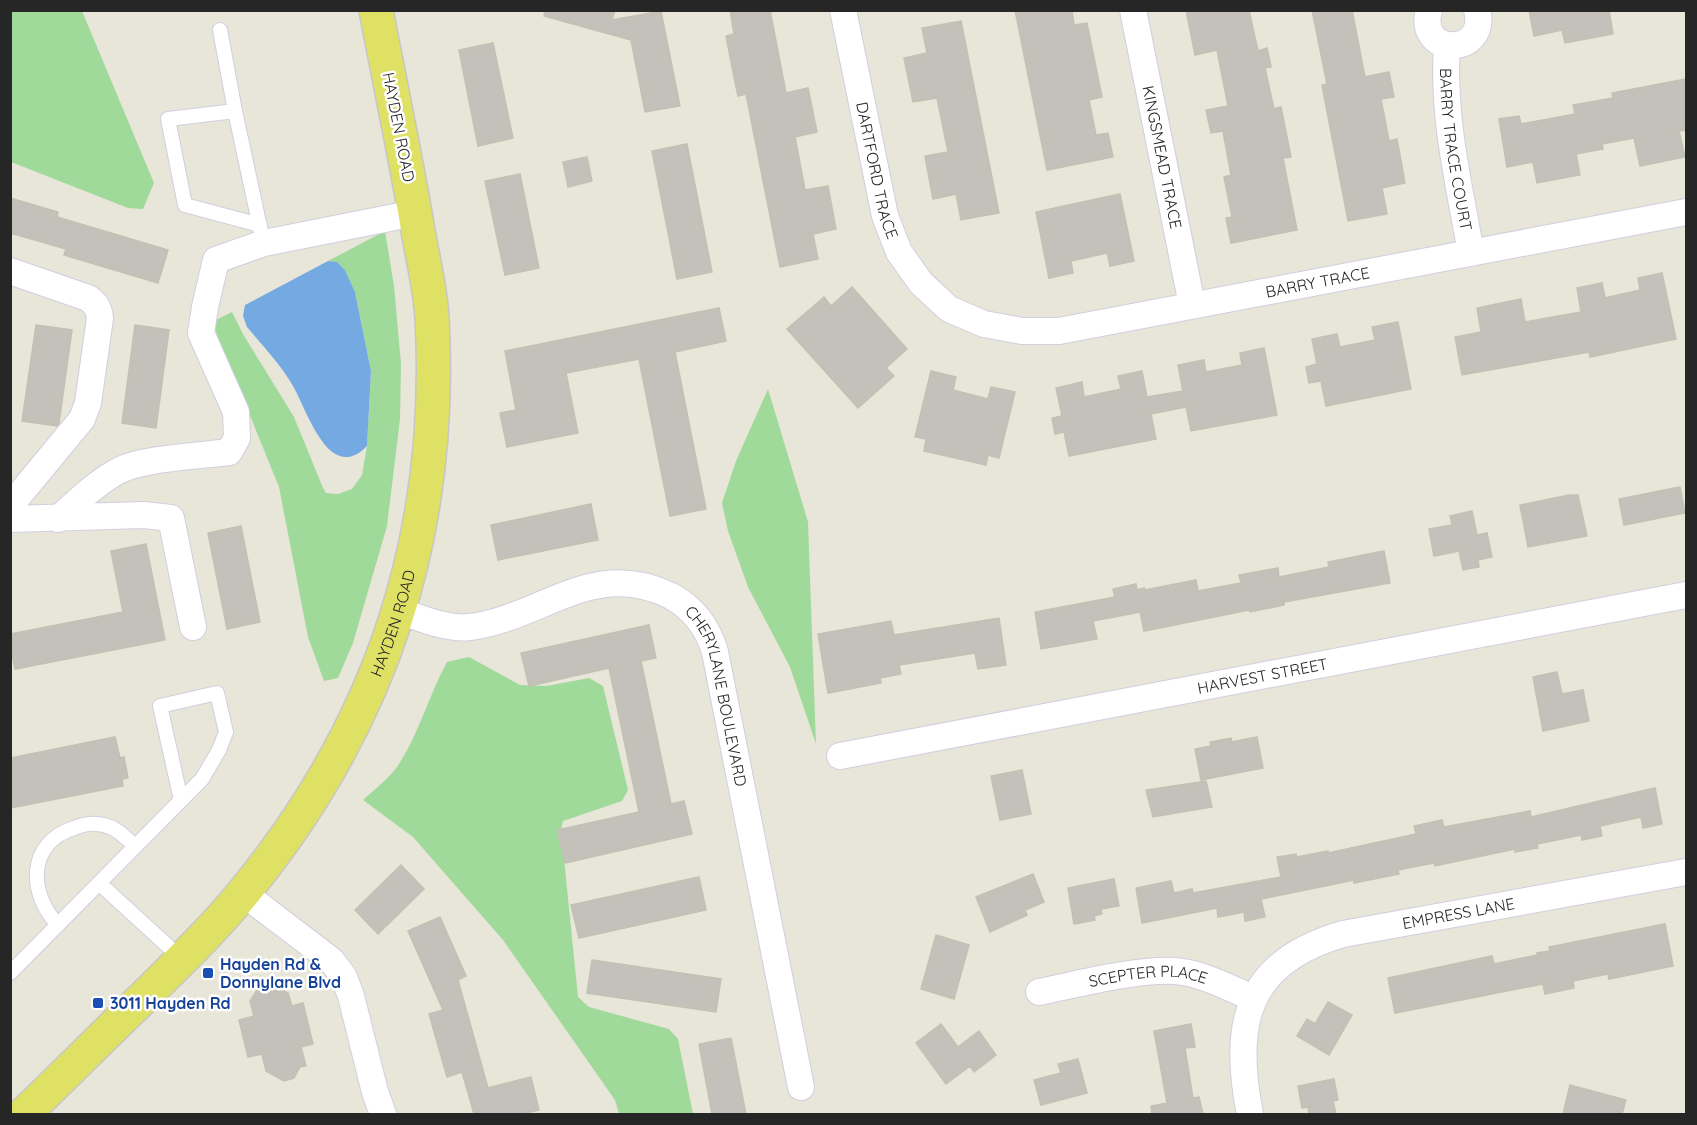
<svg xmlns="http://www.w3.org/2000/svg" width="1697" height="1125" font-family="Quicksand,sans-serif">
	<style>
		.green { fill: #a0da9a }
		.water { fill: #75a9e1 }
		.building { fill: #c3c1b9; stroke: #c3c1b3; stroke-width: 1.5 }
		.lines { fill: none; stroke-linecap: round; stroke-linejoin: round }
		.service-casing { stroke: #d0cfde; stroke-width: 16 }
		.minor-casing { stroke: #d0cfde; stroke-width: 28 }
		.primary-casing { stroke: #c7c7c7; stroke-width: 36 }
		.service { stroke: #fff; stroke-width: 14 }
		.minor { stroke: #fff; stroke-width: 26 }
		.primary { stroke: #dfe165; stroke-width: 33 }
		.transit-dot { fill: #1a4fb4; stroke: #fff; stroke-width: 2 }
		.labels { text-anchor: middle; stroke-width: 5; stroke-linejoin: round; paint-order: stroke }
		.street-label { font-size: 16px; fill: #262626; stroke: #fff }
		.transit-label { font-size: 16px; font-weight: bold; fill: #164399; stroke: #fff; text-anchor: start }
	</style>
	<rect width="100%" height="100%" fill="#e8e5d9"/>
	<path class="green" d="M 10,11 L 82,11 L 154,183 L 143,209 L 128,208 L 11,162 Z
		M 385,231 L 394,286 L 401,364 L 400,419 L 387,526 L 353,643 L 338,678 L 324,681 L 308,637 L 279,487 L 212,322 L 232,312 L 243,334 L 294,417 L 323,488 L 326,493 L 338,494 L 352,489 L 362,475 L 367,446 L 371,371 L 355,292 L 345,270 L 337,262 L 328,261 Z
		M 768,389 L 808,522 L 816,744 L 790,667 L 748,587 L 728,531 L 722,503 L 736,461 Z
		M 469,657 L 520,685 L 547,686 L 589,678 L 603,686 L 628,790 L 622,801 L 563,821 L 561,829 L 578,997 L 589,1007 L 669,1029 L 678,1039 L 693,1114 L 619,1114 L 615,1100 L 503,940 L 413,837 L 363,800 C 374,790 388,779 397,767 C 418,736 429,695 447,662 Z"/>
	<path class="water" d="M 328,261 L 337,262 L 345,270 L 355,292 L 371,371 L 367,446 C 329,485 307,410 293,386 C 281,365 263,346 247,327 L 243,316 L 245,305 Z"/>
	<path class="building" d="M 545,10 L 615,10 L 612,20 L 661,11 L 680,106 L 645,112 L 631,40 L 544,16 Z
		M 730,10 L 770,10 L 786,93 L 808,88 L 817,132 L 795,137 L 805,190 L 828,186 L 836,229 L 813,234 L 818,259 L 780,267 L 746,94 L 738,96 L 734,77 L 726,36 L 734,34 Z
		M 1015,10 L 1072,10 L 1074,25 L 1087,23 L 1102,97 L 1089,100 L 1096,135 L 1108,133 L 1113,157 L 1047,170 Z
		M 1186,10 L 1249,10 L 1258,51 L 1267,48 L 1271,67 L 1265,68 L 1274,109 L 1281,107 L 1291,157 L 1283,158 L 1297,230 L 1231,243 L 1226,218 L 1232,217 L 1224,177 L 1231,175 L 1223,131 L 1211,133 L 1206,110 L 1228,106 L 1217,50 L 1195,55 Z
		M 1312,10 L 1352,10 L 1365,77 L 1389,72 L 1394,97 L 1381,99 L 1389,141 L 1397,139 L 1405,183 L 1382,188 L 1387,214 L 1348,221 L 1322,85 L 1327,84 Z
		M 1529,10 L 1609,10 L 1613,34 L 1565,43 L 1562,30 L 1534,36 Z
		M 961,21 L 999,213 L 961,220 L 956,194 L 933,199 L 925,156 L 948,152 L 937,98 L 913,102 L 904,58 L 927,53 L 922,28 Z
		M 493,43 L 513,138 L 478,146 L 459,50 Z
		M 1686,79 L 1686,130 L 1679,131 L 1685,157 L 1640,166 L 1634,138 L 1602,144 L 1603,149 L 1576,154 L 1580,175 L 1537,183 L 1533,162 L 1507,167 L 1499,119 L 1519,116 L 1521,124 L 1575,114 L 1573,105 L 1613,98 L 1612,93 Z
		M 687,144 L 712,272 L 677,279 L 652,151 Z
		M 587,157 L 592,181 L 568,187 L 563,162 Z
		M 520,174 L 539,268 L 505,275 L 485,181 Z
		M 1120,194 L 1134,261 L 1110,266 L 1107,253 L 1071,261 L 1073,273 L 1049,278 L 1036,212 Z
		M 10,198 L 58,212 L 57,217 L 168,250 L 158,283 L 64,255 L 66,249 L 10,233 Z
		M 1662,273 L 1676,339 L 1590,357 L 1589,352 L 1462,375 L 1455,337 L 1481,332 L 1477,308 L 1521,299 L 1525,322 L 1581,312 L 1577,288 L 1602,283 L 1605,298 L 1640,290 L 1638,278 Z
		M 852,287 L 907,349 L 886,368 L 894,376 L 858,408 L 787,329 L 824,297 L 831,306 Z
		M 719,308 L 726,341 L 675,352 L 706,509 L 670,516 L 639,359 L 566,373 L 578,433 L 507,447 L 500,413 L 516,410 L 505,351 Z
		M 1398,322 L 1411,389 L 1326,406 L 1321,381 L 1309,383 L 1306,367 L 1317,364 L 1312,339 L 1337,334 L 1340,347 L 1375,340 L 1372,327 Z
		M 36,325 L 72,330 L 59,423 L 57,426 L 22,421 Z
		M 135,325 L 169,330 L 156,428 L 122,423 Z
		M 1264,348 L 1277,415 L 1191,431 L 1186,407 L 1151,414 L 1156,439 L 1069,456 L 1064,432 L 1055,434 L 1052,418 L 1062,416 L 1056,388 L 1082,382 L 1084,397 L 1121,389 L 1118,376 L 1142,371 L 1147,397 L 1183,391 L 1178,365 L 1204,360 L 1206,372 L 1242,365 L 1240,353 Z
		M 931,371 L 956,377 L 953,390 L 988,399 L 991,387 L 1015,392 L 999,458 L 988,455 L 986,465 L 924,451 L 926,439 L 915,437 Z
		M 1680,487 L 1685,513 L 1624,525 L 1619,499 Z
		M 1569,495 L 1578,495 L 1587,536 L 1528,547 L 1520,505 Z
		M 591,504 L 598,540 L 498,560 L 491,525 Z
		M 1472,511 L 1477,535 L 1487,533 L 1492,557 L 1478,560 L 1479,567 L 1463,570 L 1459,551 L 1434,556 L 1429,529 L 1452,525 L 1450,516 Z
		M 241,526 L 260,622 L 227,629 L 208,533 Z
		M 146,544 L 165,640 L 15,669 L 10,646 L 10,634 L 123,612 L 111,551 Z
		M 1384,551 L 1390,583 L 1284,602 L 1284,605 L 1250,612 L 1249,610 L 1144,631 L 1140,612 L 1093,621 L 1097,639 L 1041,649 L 1035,612 L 1115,597 L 1113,589 L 1136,584 L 1137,590 L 1144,588 L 1145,590 L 1196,580 L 1198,591 L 1241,583 L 1239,575 L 1278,568 L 1279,577 L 1329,567 L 1328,562 Z
		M 999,618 L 1006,665 L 978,669 L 975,653 L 899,665 L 901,674 L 880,678 L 881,683 L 828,693 L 818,634 L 891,621 L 894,635 Z
		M 649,625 L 656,658 L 641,661 L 671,804 L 684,801 L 692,834 L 565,863 L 557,830 L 639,812 L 609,668 L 529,686 L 521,653 Z
		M 1557,672 L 1562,694 L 1583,690 L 1589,721 L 1543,731 L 1533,677 Z
		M 115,737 L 120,758 L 124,757 L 128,778 L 122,779 L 123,786 L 10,808 L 10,758 Z
		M 1257,737 L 1263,768 L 1201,780 L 1195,749 L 1211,746 L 1210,742 L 1231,738 L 1232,742 Z
		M 1022,770 L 1031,814 L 1000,820 L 991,776 Z
		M 1206,781 L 1212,807 L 1153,817 L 1146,790 Z
		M 1655,788 L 1662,824 L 1643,828 L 1641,817 L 1600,826 L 1602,836 L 1582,840 L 1581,835 L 1537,844 L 1538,848 L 1515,852 L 1515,849 L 1435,866 L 1434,863 L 1398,870 L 1399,874 L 1354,883 L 1354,880 L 1261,899 L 1265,917 L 1245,921 L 1244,912 L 1218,917 L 1217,908 L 1142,923 L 1136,888 L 1171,881 L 1174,893 L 1192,889 L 1193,893 L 1281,877 L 1277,857 L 1296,854 L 1297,857 L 1328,851 L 1328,853 L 1416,834 L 1414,826 L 1442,820 L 1444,827 L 1530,811 L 1531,817 Z
		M 401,865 L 424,889 L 378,934 L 355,910 Z
		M 1033,874 L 1044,902 L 1025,910 L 1027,915 L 990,932 L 976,897 Z
		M 699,877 L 706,910 L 579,938 L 571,905 Z
		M 1114,879 L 1119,906 L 1101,909 L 1102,914 L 1094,916 L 1095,920 L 1074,924 L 1068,888 Z
		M 440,917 L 466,976 L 458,980 L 488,1088 L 531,1077 L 539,1110 L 522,1114 L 474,1114 L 462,1072 L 447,1077 L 429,1014 L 443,1010 L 408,931 Z
		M 1665,924 L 1673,966 L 1609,979 L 1608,974 L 1573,981 L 1574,988 L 1545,994 L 1543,984 L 1395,1013 L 1388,978 L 1492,956 L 1494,964 L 1537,955 L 1537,953 L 1550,951 L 1549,947 Z
		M 936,935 L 969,945 L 954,999 L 921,989 Z
		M 592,960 L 721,979 L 716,1012 L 587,993 Z
		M 270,983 L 288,993 L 292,1006 L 303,1003 L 313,1044 L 301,1047 L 306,1066 L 300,1067 L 294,1078 L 284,1081 L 266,1071 L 262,1054 L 248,1057 L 239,1020 L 254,1016 L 250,1001 L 260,985 Z
		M 1328,1002 L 1352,1015 L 1329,1055 L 1297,1036 L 1307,1019 L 1315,1024 Z
		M 941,1024 L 958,1047 L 979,1031 L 996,1055 L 974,1072 L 970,1066 L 946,1084 L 916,1043 Z
		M 1191,1024 L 1195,1047 L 1185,1048 L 1193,1098 L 1199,1097 L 1203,1114 L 1152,1114 L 1151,1106 L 1167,1103 L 1154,1031 Z
		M 731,1038 L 746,1114 L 712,1114 L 699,1044 Z
		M 1078,1059 L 1087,1093 L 1041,1105 L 1034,1080 L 1061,1073 L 1058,1064 Z
		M 1334,1079 L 1338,1100 L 1333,1101 L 1336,1114 L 1309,1114 L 1308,1107 L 1302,1108 L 1298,1086 Z
		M 1570,1085 L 1626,1100 L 1622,1114 L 1563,1114 Z"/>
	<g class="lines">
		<g class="service-casing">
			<path id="service" d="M 220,30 L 235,111 L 168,119 L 185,205 L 260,225
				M 235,111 L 261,232
				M 99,883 L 182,959
				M 58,925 C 28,893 27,843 74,828 C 87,823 97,822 110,827 C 119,830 128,840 135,846
				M 10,973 L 202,779 L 219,750 L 226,732 L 217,693 L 160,706 L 181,800"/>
		</g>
		<g class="minor-casing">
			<g id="minor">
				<path id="s1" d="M 843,10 L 885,216 L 899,252 L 921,283 L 949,309 L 984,324 L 1022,331 L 1059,331 L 1686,212"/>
				<path id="s2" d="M 1133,10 L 1192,305"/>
				<path d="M 1429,10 C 1416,57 1489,57 1477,10"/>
				<path id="s3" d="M 1447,46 C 1442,116 1459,184 1471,253"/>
				<path d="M 10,271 L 88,298 C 96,304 99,308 100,318 L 88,403 L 82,419 L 10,506"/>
				<path d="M 10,519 L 144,515 L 171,518 L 193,627"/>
				<path d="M 58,519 C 77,502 97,482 120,470 C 145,458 199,456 229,452 L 237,438 L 236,412 L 201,333 L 205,307 L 216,260 L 264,243 L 415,213"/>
				<path id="s4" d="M 399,611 C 421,618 447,630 470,627 C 542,618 594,557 671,596 C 693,608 708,628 715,652 L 801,1087"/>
				<path id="s5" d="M 840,756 L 1686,595"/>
				<path d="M 243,893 L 331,960 L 344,977 L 351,996 L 375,1092 L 383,1114"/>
				<path id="s6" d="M 1039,992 C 1078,984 1136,969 1175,971 C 1202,973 1229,988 1253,998"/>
				<path id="s7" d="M 1250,1114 C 1232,1023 1246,962 1343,934 L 1686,872"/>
			</g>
		</g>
		<g class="primary-casing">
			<g id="primary">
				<path id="s8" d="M 24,1114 C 65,1075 104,1035 145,996 C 179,962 214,929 244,892 C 382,724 444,535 432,318 C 430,283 420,248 415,213 C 403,145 389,78 376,10"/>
			</g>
		</g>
		<use href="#service" class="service"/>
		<use href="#minor" class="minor"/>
		<use href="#primary" class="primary"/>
	</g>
	<g class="transit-dot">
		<rect x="202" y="967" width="12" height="12" rx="3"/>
		<rect x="92" y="997" width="12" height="12" rx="3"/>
	</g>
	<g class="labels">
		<g class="street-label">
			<text transform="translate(399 127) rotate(79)" y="6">HAYDEN ROAD</text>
			<text dy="6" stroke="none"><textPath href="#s3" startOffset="104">BARRY TRACE COURT</textPath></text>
			<text dy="6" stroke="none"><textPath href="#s2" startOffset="150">KINGSMEAD TRACE</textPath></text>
			<text dy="6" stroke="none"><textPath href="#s1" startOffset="164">DARTFORD TRACE</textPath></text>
			<text dy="6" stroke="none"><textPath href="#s1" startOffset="702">BARRY TRACE</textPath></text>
			<text dy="6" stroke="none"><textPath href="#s8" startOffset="622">HAYDEN ROAD</textPath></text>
			<text dy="6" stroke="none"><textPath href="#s5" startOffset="430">HARVEST STREET</textPath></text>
			<text dy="6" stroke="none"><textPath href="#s4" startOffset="399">CHERYLANE BOULEVARD</textPath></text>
			<text dy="6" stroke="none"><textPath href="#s7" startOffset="348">EMPRESS LANE</textPath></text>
			<text dy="6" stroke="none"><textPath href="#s6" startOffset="111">SCEPTER PLACE</textPath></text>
		</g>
		<g class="transit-label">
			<text x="220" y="970">Hayden Rd &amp;<tspan x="220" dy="18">Donnylane Blvd</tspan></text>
			<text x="110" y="1009">3011 Hayden Rd</text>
		</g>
	</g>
	<rect width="1697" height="1125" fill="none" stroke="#262626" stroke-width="24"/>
</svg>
